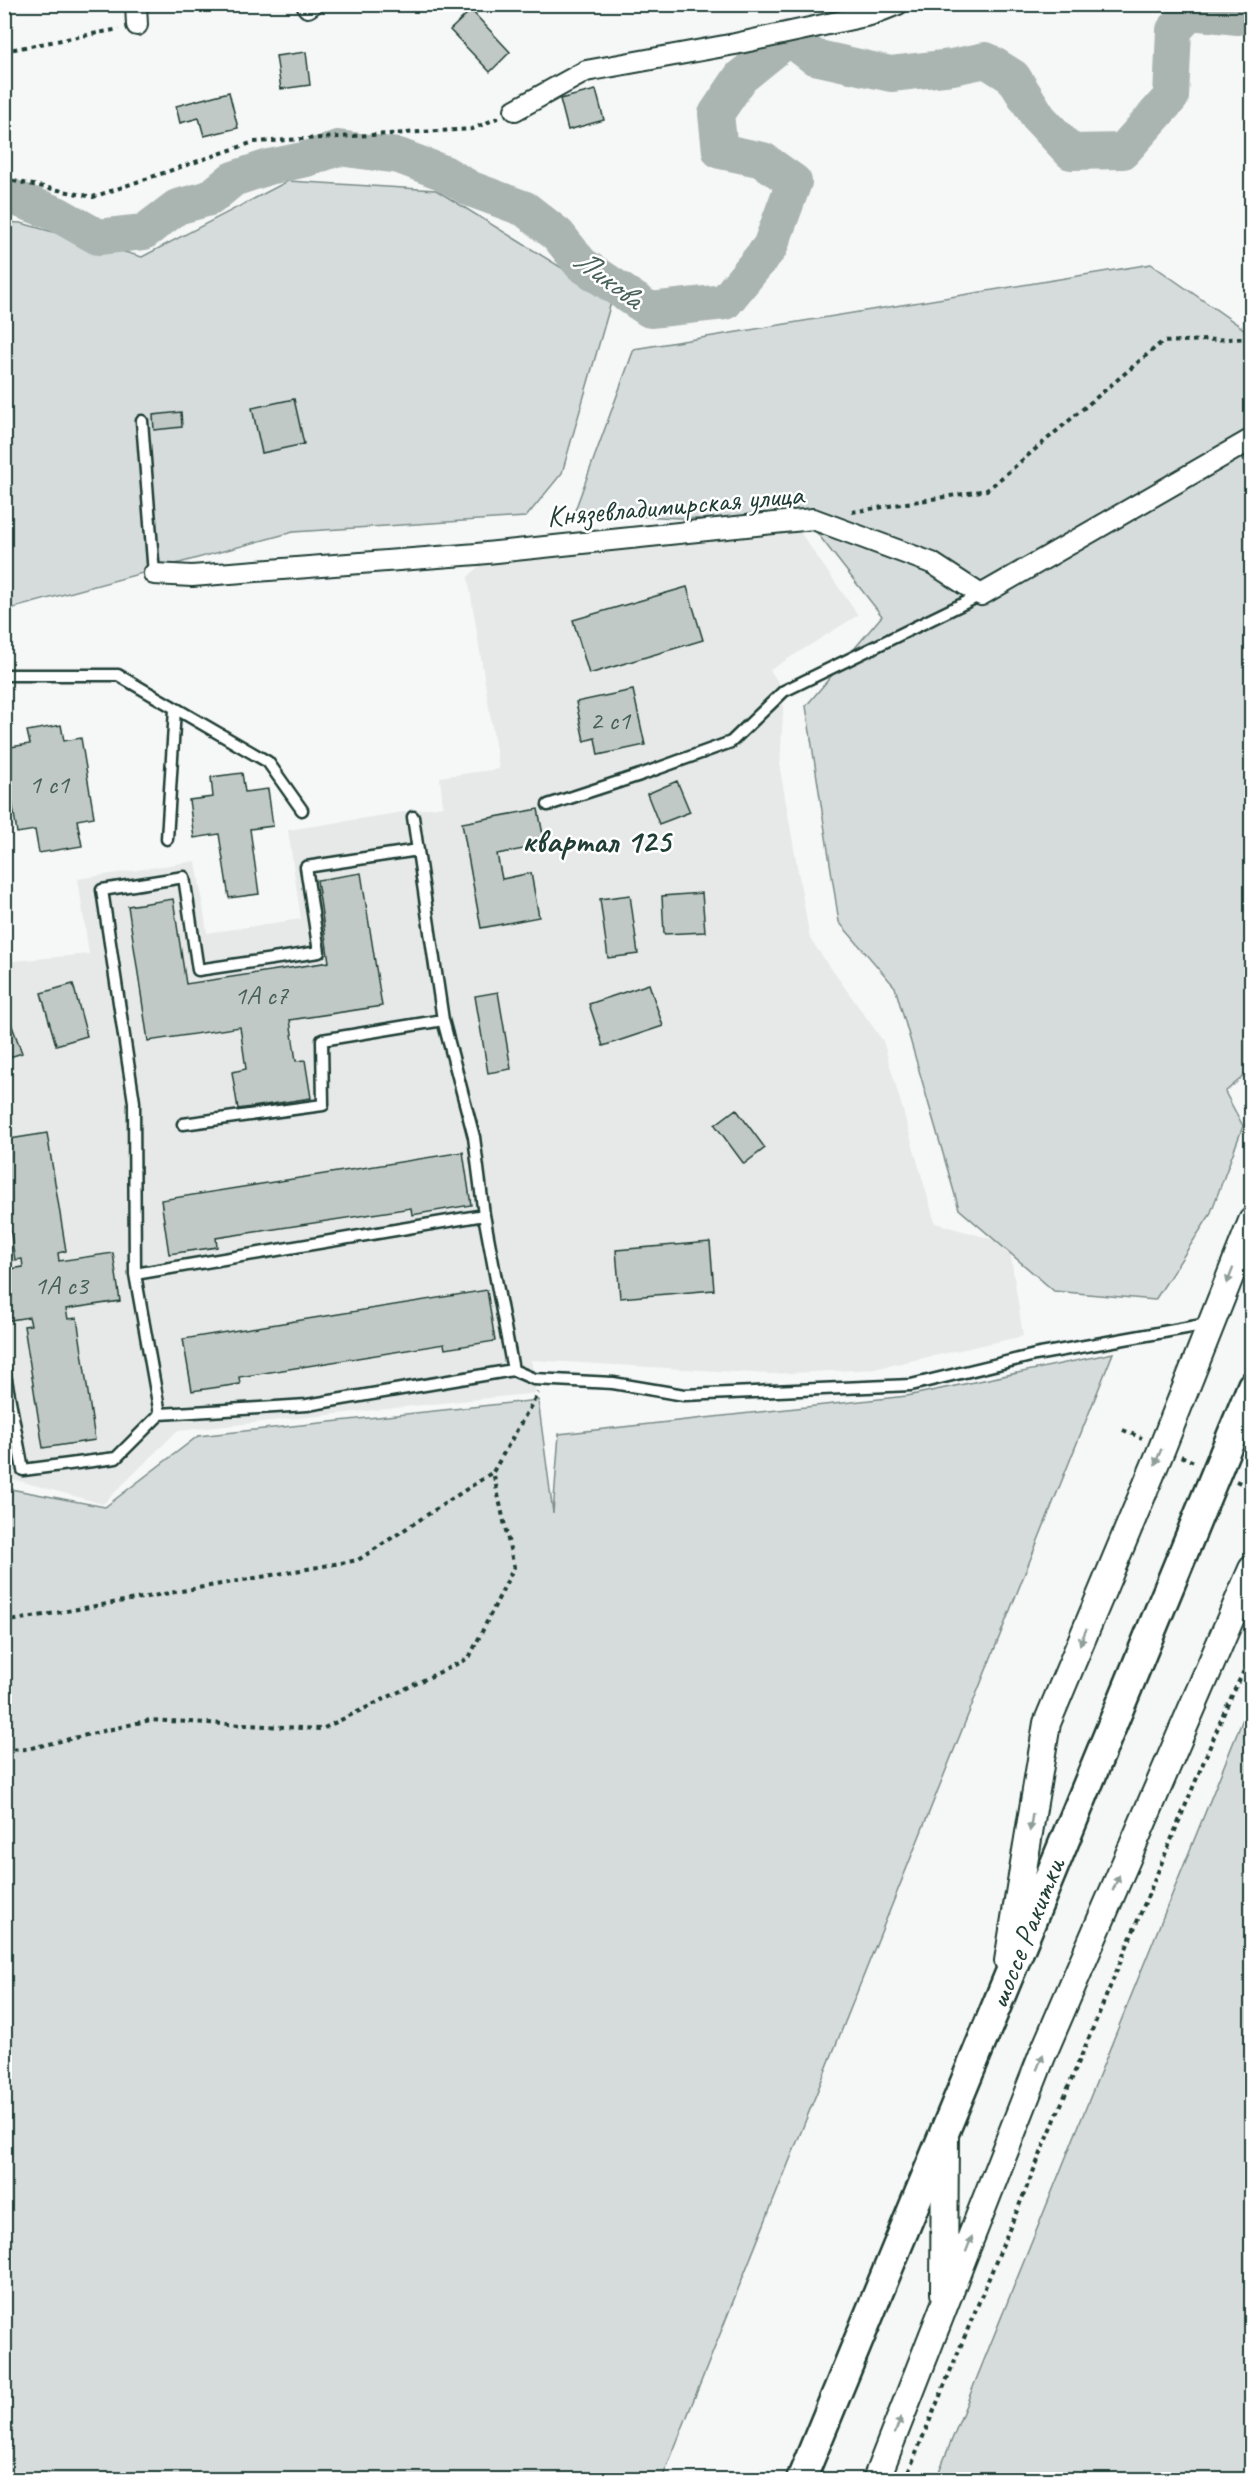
<svg xmlns="http://www.w3.org/2000/svg" width="1256" height="2484" font-family="Caveat,sans-serif">
	<style>
		.built { fill: #e6e9e8 }
		.green { fill: #d6dcdb; stroke: #7a8c88; stroke-width: 1.5 }
		.lines { fill: none; stroke-linecap: round; stroke-linejoin: round }
		.river { stroke: #aab5b1; stroke-width: 36 }
		.building { fill: #c0c9c6; stroke: #1f3d34; stroke-width: 1.5 }
		.service-casing { stroke: #1f3d34; stroke-width: 15 }
		.minor-casing { stroke: #1f3d34; stroke-width: 24 }
		.tertiary-casing { stroke: #1f3d34; stroke-width: 30 }
		.secondary-casing { stroke: #1f3d34; stroke-width: 33 }
		.path { stroke: #1f3d34; stroke-width: 4; stroke-dasharray: 4.5 4.5; stroke-linecap: butt }
		.service { stroke: #fff; stroke-width: 10 }
		.minor { stroke: #fff; stroke-width: 20 }
		.tertiary { stroke: #fff; stroke-width: 26 }
		.secondary { stroke: #fff; stroke-width: 28 }
		.oneway { fill: #8f9e9a }
		.labels { text-anchor: middle; stroke-width: 5; stroke-linejoin: round; paint-order: stroke }
		.number-label { font-size: 27px; fill: #476058 }
		.street-label { font-size: 30px; fill: #1f3d34; stroke: #fff }
		.water-label { font-size: 32px; font-style: italic; fill: #49615a; stroke: #fff }
		.quarter-label { font-size: 33px; font-weight: bold; fill: #1f3d34; stroke: #fff }
	</style>
	<rect width="100%" height="100%" fill="#f6f7f7"/>
	<filter id="ink" filterUnits="userSpaceOnUse"><feTurbulence type="fractalNoise" baseFrequency=".0167" numOctaves="2"/><feDisplacementMap in="SourceGraphic" scale="12" xChannelSelector="R" yChannelSelector="G"/><feConvolveMatrix kernelMatrix="1 2 1 2 8 2 1 2 1" color-interpolation-filters="sRGB"/></filter>
	<g filter="url(#ink)">
		<path class="built" d="M 797,528 L 858,615 L 770,670 L 784,691 L 780,769 L 810,939 L 883,1041 L 935,1223 L 1009,1244 L 1023,1336 L 874,1369 L 770,1374 L 531,1360 L 536,1393 L 177,1431 L 103,1504 L 5,1477 L 4,962 L 89,954 L 78,879 L 196,861 L 207,933 L 301,919 L 288,830 L 443,806 L 440,777 L 499,769 L 468,577 L 486,559 Z"/>
		<path class="green" d="M 288,181 L 436,190 L 612,299 L 562,473 L 526,517 L 293,532 L 10,609 L 5,604 L 5,222 L 21,223 L 142,257 Z
			M 1151,264 L 1251,334 L 1251,1070 L 1225,1092 L 1243,1126 L 1210,1215 L 1155,1300 L 1054,1291 L 959,1209 L 895,987 L 839,922 L 806,706 L 882,616 L 810,524 L 574,513 L 634,349 Z
			M 1113,1353 L 662,2479 L 5,2479 L 5,1488 L 105,1507 L 198,1436 L 538,1400 L 553,1513 L 559,1434 L 907,1396 Z
			M 1251,1699 L 1251,2479 L 936,2479 Z"/>
		<g class="lines">
			<path class="river" d="M 4,194 L 57,214 L 98,237 L 144,232 L 177,207 L 210,198 L 233,179 L 269,167 L 307,159 L 338,148 L 399,156 L 444,173 L 471,189 L 525,209 L 558,235 L 581,264 L 650,310 L 725,302 L 770,247 L 794,182 L 763,160 L 720,151 L 716,114 L 741,77 L 789,38 L 814,57 L 891,74 L 952,67 L 986,60 L 1013,77 L 1039,118 L 1071,152 L 1123,151 L 1171,97 L 1174,30 L 1191,12 L 1238,17 L 1252,15"/>
		</g>
		<path class="building" d="M 471,10 L 510,52 L 490,72 L 450,30 Z
			M 306,52 L 310,85 L 281,89 L 276,56 Z
			M 596,90 L 604,120 L 568,130 L 560,99 Z
			M 229,92 L 238,128 L 204,136 L 199,118 L 180,123 L 176,106 Z
			M 294,399 L 304,444 L 262,453 L 252,408 Z
			M 181,412 L 182,427 L 154,430 L 153,415 Z
			M 687,587 L 703,640 L 589,674 L 573,620 Z
			M 633,690 L 645,745 L 598,755 L 595,738 L 584,741 L 576,702 Z
			M 61,725 L 64,741 L 81,738 L 94,817 L 77,820 L 82,846 L 39,853 L 35,830 L 17,833 L 4,748 L 30,744 L 27,731 Z
			M 242,773 L 245,792 L 268,789 L 273,826 L 250,829 L 259,894 L 229,898 L 219,834 L 194,838 L 189,800 L 213,797 L 211,777 Z
			M 677,781 L 690,812 L 659,824 L 647,794 Z
			M 538,809 L 545,845 L 497,854 L 502,879 L 531,873 L 539,917 L 481,928 L 462,823 Z
			M 361,873 L 382,1006 L 290,1020 L 296,1061 L 305,1060 L 311,1098 L 238,1109 L 232,1072 L 246,1069 L 240,1027 L 148,1041 L 128,906 L 173,899 L 186,984 L 329,962 L 317,880 Z
			M 702,893 L 705,932 L 664,934 L 662,896 Z
			M 630,895 L 638,954 L 608,958 L 600,899 Z
			M 73,984 L 87,1036 L 56,1045 L 41,993 Z
			M 649,984 L 663,1026 L 603,1046 L 589,1004 Z
			M 498,992 L 511,1069 L 488,1073 L 475,996 Z
			M 4,1004 L 22,1053 L 4,1059 Z
			M 736,1109 L 765,1148 L 744,1164 L 715,1125 Z
			M 47,1133 L 66,1251 L 58,1253 L 59,1261 L 113,1253 L 120,1301 L 66,1309 L 68,1319 L 77,1318 L 95,1440 L 43,1448 L 24,1326 L 31,1325 L 29,1317 L 4,1321 L 4,1270 L 23,1267 L 22,1259 L 15,1260 L 4,1190 L 4,1140 Z
			M 463,1152 L 471,1205 L 412,1215 L 411,1208 L 216,1238 L 217,1247 L 169,1254 L 161,1200 Z
			M 710,1242 L 714,1290 L 620,1298 L 616,1250 Z
			M 487,1290 L 495,1341 L 445,1349 L 444,1344 L 239,1377 L 240,1384 L 192,1391 L 183,1339 Z"/>
		<g class="lines">
			<g class="service-casing">
				<path id="service" d="M 142,421 L 154,574
					M 4,675 L 118,675 L 268,762 L 302,810
					M 548,805 L 640,775 L 731,742 L 784,691 L 981,595
					M 413,817 L 443,1020 L 474,1137 L 484,1215 L 513,1370
					M 167,839 L 175,709
					M 183,1124 L 323,1105 L 322,1040 L 443,1020
					M 135,1274 L 484,1215
					M 4,1369 L 23,1470 L 116,1458 L 160,1414 L 307,1405 L 513,1370 L 534,1379 L 613,1383 L 684,1395 L 911,1385 L 1035,1355 L 1208,1324
					M 160,1414 L 135,1274 L 134,1102 L 102,890 L 184,877 L 198,970 L 319,952 L 306,867 L 418,850"/>
			</g>
			<g class="minor-casing">
				<path id="minor" d="M 136,4 L 137,25
					M 308,7 L 312,4
					M 515,110 L 586,71 L 735,44 L 870,15 L 898,4
					M 154,574 L 192,576 L 477,554 L 813,519 L 932,563 L 981,595 L 1252,439"/>
			</g>
			<g class="tertiary-casing">
				<path id="tertiary" d="M 1008,1961 L 1047,1723 L 1162,1448 L 1252,1221
					M 944,2293 L 945,2135
					M 876,2480 L 1042,2056 L 1252,1569"/>
			</g>
			<g class="secondary-casing">
				<path id="secondary" d="M 801,2480 L 1252,1386"/>
			</g>
			<path class="path" d="M 4,51 L 119,29
				M 4,179 L 93,197 L 254,142 L 472,129 L 500,117
				M 852,512 L 987,490 L 1162,342 L 1252,338
				M 1123,1430 L 1142,1438
				M 1181,1456 L 1196,1463
				M 1236,1481 L 1252,1488
				M 4,1622 L 358,1560 L 493,1472
				M 4,1750 L 27,1749 L 150,1720 L 322,1729 L 469,1658 L 514,1567 L 493,1472 L 538,1393
				M 905,2480 L 1226,1708 L 1252,1654"/>
			<use href="#service" class="service"/>
			<use href="#minor" class="minor"/>
			<use href="#tertiary" class="tertiary"/>
			<use href="#secondary" class="secondary"/>
		</g>
		<defs><path id="oneway-solid" d="M-6-.8H1V-3.2L6.5 0L1 3.2V.8H-6Z" transform="scale(1.5)"/></defs>
		<g class="oneway">
			<use href="#oneway-solid" transform="translate(1230 1276) rotate(111)"/>
			<use href="#oneway-solid" transform="translate(1158 1457) rotate(113)"/>
			<use href="#oneway-solid" transform="translate(1083 1637) rotate(113)"/>
			<use href="#oneway-solid" transform="translate(1031 1823) rotate(99)"/>
			<use href="#oneway-solid" transform="translate(1116 1883) rotate(-67)"/>
			<use href="#oneway-solid" transform="translate(1040 2062) rotate(-68)"/>
			<use href="#oneway-solid" transform="translate(969 2244) rotate(-69)"/>
			<use href="#oneway-solid" transform="translate(898 2425) rotate(-68)"/>
		</g>
	</g>
	<g class="labels">
		<g class="number-label">
			<text x="610" y="729">2 с1</text>
			<text x="49" y="793">1 с1</text>
			<text x="261" y="1004">1А с7</text>
			<text x="61" y="1294">1А с3</text>
		</g>
		<g class="street-label">
			<text transform="translate(675 505) rotate(-5)" y="10">Князевладимирская улица</text>
			<text transform="translate(1026 1933) rotate(-68)" y="10">шоссе Ракитки</text>
		</g>
		<g class="water-label">
			<text transform="translate(609 278) rotate(37)" y="11">Ликова</text>
		</g>
		<g class="quarter-label">
			<text x="596" y="852">квартал 125</text>
		</g>
	</g>
	<rect width="1256" height="2484" fill="none" stroke="#fff" stroke-width="24"/>
	<rect x="12" y="12" width="1232" height="2460" fill="none" stroke="#1f3d34" stroke-width="2" filter="url(#ink)"/>
</svg>
